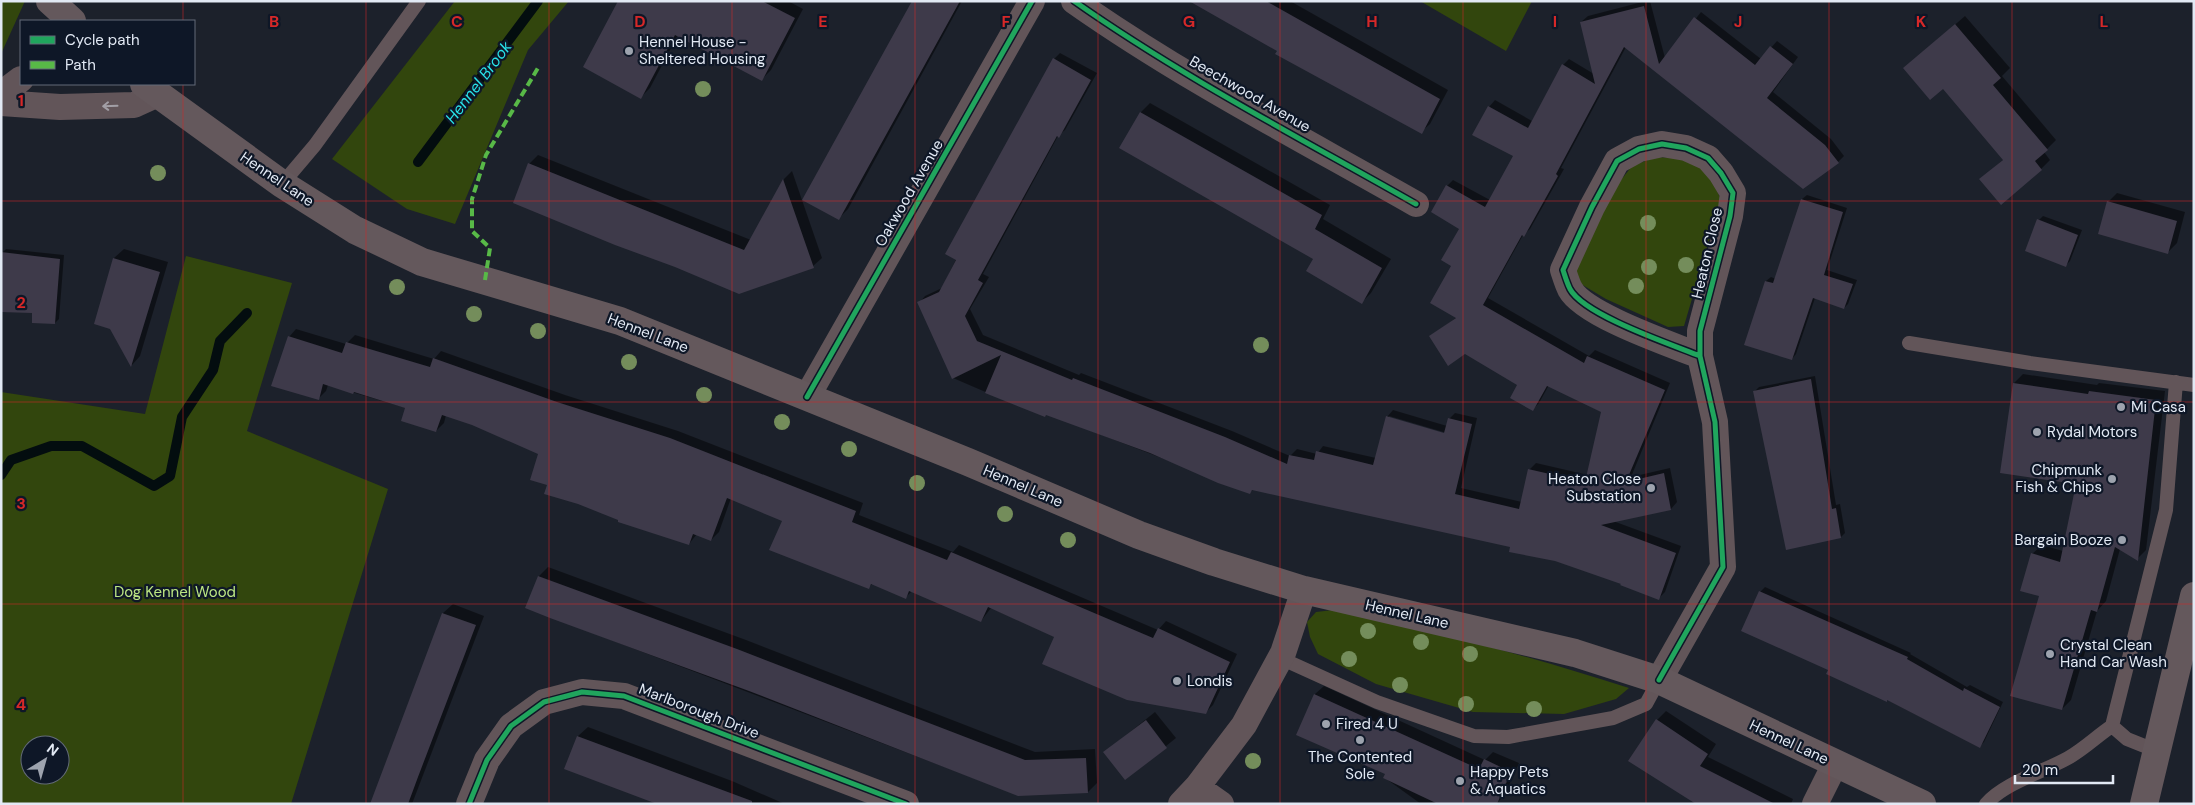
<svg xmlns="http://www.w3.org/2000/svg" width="2195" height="805" font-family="'DM Sans',sans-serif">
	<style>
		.green { fill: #32460d; fill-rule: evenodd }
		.shadow { fill: #0007; fill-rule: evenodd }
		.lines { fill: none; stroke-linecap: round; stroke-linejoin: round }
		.stream { stroke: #030d0f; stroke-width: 10 }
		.building { fill: #3e3a4a }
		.lane { stroke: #625559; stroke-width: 14 }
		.street { stroke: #625559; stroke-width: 26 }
		.secondary { stroke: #64585c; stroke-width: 28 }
		.quiet { stroke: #58b947; stroke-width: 4; stroke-dasharray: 8 4; stroke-linecap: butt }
		.cycleway-casing { stroke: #0e1727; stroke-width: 8 }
		.cycleway { stroke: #20a55d; stroke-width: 5 }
		.tree { fill: #748d5b }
		.oneway { stroke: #a29fa6 }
		.grid { fill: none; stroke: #d62828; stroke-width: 1; stroke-opacity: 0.55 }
		.poi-dot { fill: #9da3ae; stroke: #0e1727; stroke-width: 2 }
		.labels { text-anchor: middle; stroke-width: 4.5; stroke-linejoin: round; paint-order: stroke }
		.poi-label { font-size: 15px; fill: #e2e9f4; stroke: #0e1727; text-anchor: start }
		.street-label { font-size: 15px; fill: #e2e9f4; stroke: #0e1727 }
		.park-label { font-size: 15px; fill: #bce683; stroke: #0e1727 }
		.water-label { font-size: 16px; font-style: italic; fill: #29e2e9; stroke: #0e1727 }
		.grid-label { font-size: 16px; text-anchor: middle; font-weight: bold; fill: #d62828; stroke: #0e1727; stroke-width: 4.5; stroke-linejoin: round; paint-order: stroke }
	</style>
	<rect width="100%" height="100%" fill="#1c212b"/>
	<path class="green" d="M 1,1 L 25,1 L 1,54 Z
		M 455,1 L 569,1 L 528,50 L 455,224 L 407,209 L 332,159 Z
		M 1420,1 L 1532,1 L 1506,51 Z
		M 1656,157 L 1690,159 L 1711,176 L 1721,200 L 1684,326 L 1668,327 L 1606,299 L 1576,281 L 1574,268 L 1610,194 L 1632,166 Z
		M 186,256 L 292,283 L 247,431 L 388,489 L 291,804 L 1,804 L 1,392 L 145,414 ZM 30,745 L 60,745 L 60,775 L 30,775 Z
		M 1333,610 C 1433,630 1532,657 1629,688 L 1616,699 L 1564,714 L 1473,712 L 1376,684 L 1318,654 L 1310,637 L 1307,622 L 1316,612 Z"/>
	<path class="shadow" d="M 619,1 L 788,1 L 803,9 L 771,70 L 762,79 L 678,35 L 650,88 L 641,97 Z
		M 913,1 L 962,1 L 848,209 L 839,218 Z
		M 1193,1 L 1290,1 L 1448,90 L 1430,124 L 1421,132 Z
		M 1646,1 L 1650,1 L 1665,58 L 1701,12 L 1761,59 L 1777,41 L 1798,57 L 1773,92 L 1831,139 L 1844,156 L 1838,162 L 1626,47 L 1561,168 L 1564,169 L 1530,229 L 1523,235 L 1488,298 L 1589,356 L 1595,350 L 1670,383 L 1631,477 L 1670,468 L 1677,502 L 1671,509 L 1613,521 L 1681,546 L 1665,592 L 1659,598 L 1622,583 L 1512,546 L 1254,489 L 1250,492 L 1047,414 L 1011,403 L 953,378 L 919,303 L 925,296 L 942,288 L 1054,59 L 1060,53 L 1097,73 L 1065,130 L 1058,136 L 983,274 L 989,277 L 970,309 L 983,335 L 1079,375 L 1081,373 L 1232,431 L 1290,456 L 1297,449 L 1317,454 L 1323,446 L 1376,458 L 1387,417 L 1393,410 L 1447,426 L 1449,419 L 1455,413 L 1477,418 L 1461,488 L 1522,502 L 1529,470 L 1536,463 L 1588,475 L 1602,412 L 1549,385 L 1539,403 L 1533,409 L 1519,385 L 1465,353 L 1430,337 L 1457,317 L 1452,265 L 1461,228 L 1447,186 L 1453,180 L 1490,200 L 1515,156 L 1489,107 L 1495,100 L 1532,121 L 1563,65 L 1569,59 L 1594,74 L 1581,22 L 1588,16 ZM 1389,416 L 1450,434 L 1450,436 L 1389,418 Z
		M 1965,16 L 2010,68 L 2002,76 L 2056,140 L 2044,152 L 2050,160 L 2041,169 L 1981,179 L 2004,159 L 1943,87 L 1905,68 Z
		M 1150,103 L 1330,205 L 1323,219 L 1391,259 L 1371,293 L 1362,302 L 1315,258 L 1121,148 L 1141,112 Z
		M 538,155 L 751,240 L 784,179 L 792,171 L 822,258 L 813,266 L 739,293 L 529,164 Z
		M 2117,193 L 2185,212 L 2177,243 L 2167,253 L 2108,202 Z
		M 1807,195 L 1847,208 L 1827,270 L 1857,280 L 1848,304 L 1844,308 L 1815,298 L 1796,354 L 1792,359 L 1746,344 L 1766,281 L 1771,277 L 1776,279 L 1802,199 Z
		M 2043,216 L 2082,230 L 2070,261 L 2065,266 L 2039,220 Z
		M 6,249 L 64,255 L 59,319 L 55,323 L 33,312 L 2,253 Z
		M 124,249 L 168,262 L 140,356 L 132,365 L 111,328 L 95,323 L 114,258 Z
		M 296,329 L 346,344 L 355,335 L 434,359 L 441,351 L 565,395 L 678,431 L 863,503 L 859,515 L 953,552 L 959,545 L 1158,630 L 1166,621 L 1237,654 L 1213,705 L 1205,713 L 1055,637 L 991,608 L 981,621 L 912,591 L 906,597 L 873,583 L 868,588 L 783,520 L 731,498 L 719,532 L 711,540 L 697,534 L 689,544 L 620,519 L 548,484 L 540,453 L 472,424 L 446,415 L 444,423 L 436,431 L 406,408 L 328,385 L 326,391 L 318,399 L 289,337 Z
		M 2023,374 L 2097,385 L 2099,383 L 2165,391 L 2146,550 L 2137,559 L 2120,549 L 2106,601 L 2097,611 L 2071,700 L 2062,709 L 2032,554 L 2042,545 L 2063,551 L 2078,483 L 2014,383 Z
		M 1815,376 L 1836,505 L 1840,504 L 1845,533 L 1841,537 L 1755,391 L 1759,387 Z
		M 548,567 L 746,640 L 1035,752 L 1095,749 L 1097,783 L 1088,792 L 1018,795 L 527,608 L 539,576 Z
		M 1765,587 L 1911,653 L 1910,654 L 1967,687 L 1970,685 L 2003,702 L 1984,742 L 1979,747 L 1829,670 L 1760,592 Z
		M 453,604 L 484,616 L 412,804 L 371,804 L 443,613 Z
		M 1324,686 L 1485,760 L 1493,752 L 1519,763 L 1504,796 L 1496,804 L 1421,804 L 1385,778 L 1387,773 L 1298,734 L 1315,694 Z
		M 1666,711 L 1716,744 L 1708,757 L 1793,799 L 1791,804 L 1698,804 L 1657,720 Z
		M 1155,712 L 1176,738 L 1125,779 L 1105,752 Z
		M 588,727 L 732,781 L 785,804 L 660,804 L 566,768 L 578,736 Z"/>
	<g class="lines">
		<path class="stream" d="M 418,162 L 538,1
			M 1,475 L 11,460 L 51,446 L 82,446 L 154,486 L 170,476 L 182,417 L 213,370 L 220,341 L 247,313"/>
	</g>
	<path class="building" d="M 618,1 L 762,1 L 795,18 L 762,81 L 675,35 L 641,99 L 583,67 Z
		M 912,1 L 960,1 L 839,220 L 802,200 Z
		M 1189,1 L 1266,1 L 1440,99 L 1422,134 L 1275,54 L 1277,51 Z
		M 1644,6 L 1659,64 L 1694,17 L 1755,65 L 1770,46 L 1793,64 L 1767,98 L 1825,145 L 1839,163 L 1803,189 L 1624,47 L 1556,174 L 1558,176 L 1524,237 L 1522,235 L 1483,305 L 1584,363 L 1587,356 L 1665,390 L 1626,482 L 1664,473 L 1671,510 L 1601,525 L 1676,553 L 1659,600 L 1620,585 L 1621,584 L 1555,561 L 1509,552 L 1510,547 L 1252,490 L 1250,494 L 1218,483 L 1150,453 L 1046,415 L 1045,417 L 985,393 L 1001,355 L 952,379 L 917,302 L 939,292 L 956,260 L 945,254 L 1053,58 L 1091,80 L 1059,138 L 1057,136 L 978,280 L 983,283 L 965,316 L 977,341 L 1072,380 L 1073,378 L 1225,437 L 1287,464 L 1289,455 L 1314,460 L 1316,451 L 1373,465 L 1386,416 L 1444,433 L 1448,418 L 1472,424 L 1455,494 L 1519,509 L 1528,469 L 1585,482 L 1601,412 L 1547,386 L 1533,411 L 1510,398 L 1517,385 L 1465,354 L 1448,366 L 1429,336 L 1456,318 L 1430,303 L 1451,266 L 1441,260 L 1459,229 L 1431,212 L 1446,185 L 1485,207 L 1513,156 L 1472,135 L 1488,106 L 1528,128 L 1562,64 L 1595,84 L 1580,22 Z
		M 1955,24 L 2001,78 L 1993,85 L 2048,150 L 2035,161 L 2042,170 L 2001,205 L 1979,179 L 2003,160 L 1943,89 L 1930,100 L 1903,68 Z
		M 1140,112 L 1322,215 L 1315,229 L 1382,268 L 1362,304 L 1306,271 L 1313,259 L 1119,148 Z
		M 528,163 L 744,250 L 783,179 L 814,268 L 739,294 L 675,267 L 615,245 L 513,203 Z
		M 1801,199 L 1843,212 L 1824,275 L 1853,284 L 1844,309 L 1813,298 L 1792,360 L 1744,345 L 1765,281 L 1773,283 Z
		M 2107,201 L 2177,221 L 2168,254 L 2098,234 Z
		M 2037,219 L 2078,235 L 2066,267 L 2025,251 Z
		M 1,252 L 60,259 L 55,324 L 32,323 L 32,313 L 1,312 Z
		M 113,258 L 160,272 L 131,367 L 110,329 L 94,324 Z
		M 288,336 L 342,353 L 346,342 L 430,367 L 433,358 L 557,402 L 670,438 L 856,511 L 852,522 L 947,560 L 951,552 L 1153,638 L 1158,628 L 1230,662 L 1206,714 L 1127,700 L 1042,664 L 1054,637 L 988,607 L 981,622 L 909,591 L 906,599 L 871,584 L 869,589 L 769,550 L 782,521 L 727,498 L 711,541 L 693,534 L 689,545 L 618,522 L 618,520 L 578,504 L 544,494 L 547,485 L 530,480 L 538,454 L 472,425 L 442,415 L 436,432 L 401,421 L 405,408 L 354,392 L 353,394 L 323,384 L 319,400 L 271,386 Z
		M 1811,379 L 1832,509 L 1836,508 L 1841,538 L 1786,550 L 1753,391 Z
		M 2013,383 L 2088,394 L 2089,391 L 2156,400 L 2138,561 L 2115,547 L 2097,612 L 2091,610 L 2062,710 L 2010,696 L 2039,596 L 2020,591 L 2031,553 L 2060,562 L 2076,484 L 2000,473 Z
		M 538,576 L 737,649 L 1025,760 L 1086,758 L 1088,793 L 1018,796 L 749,691 L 550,618 L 525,608 Z
		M 1759,591 L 1908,657 L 1907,659 L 1963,691 L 1964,688 L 2000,707 L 1980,748 L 1887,700 L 1887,702 L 1826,674 L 1828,670 L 1741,631 Z
		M 442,613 L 476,625 L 418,777 L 408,804 L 370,804 Z
		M 1314,694 L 1479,769 L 1484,759 L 1511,772 L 1497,804 L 1438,804 L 1383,778 L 1385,774 L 1296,735 Z
		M 1656,719 L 1708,754 L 1700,766 L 1775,804 L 1696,804 L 1628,761 Z
		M 1146,720 L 1167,748 L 1125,780 L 1103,752 Z
		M 577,736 L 752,801 L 752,804 L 657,804 L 564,769 Z"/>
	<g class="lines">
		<path class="lane" d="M 282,184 L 315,145 L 419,1
			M 1909,343 L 2030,363 L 2194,385
			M 1280,658 L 1377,702 L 1474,736 L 1508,737 L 1613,718 L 1646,704 L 1659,680
			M 2112,726 L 2166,510 L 2176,382
			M 1986,804 C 2004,783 2043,772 2068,758 C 2084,749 2097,736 2112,726 L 2127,739 L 2157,751"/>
		<path class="street" d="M 1074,1 C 1182,77 1302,139 1416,204
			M 1,94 L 21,79
			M 1,103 L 60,107 L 134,105 L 156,95
			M 807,397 L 1032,1
			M 1659,680 L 1723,567 L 1715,422 L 1700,356 C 1670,344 1584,315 1570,289 C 1567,283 1565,276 1563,270 L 1592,207 L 1617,161 L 1639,149 L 1662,144 L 1686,148 L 1708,158 L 1721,173 L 1733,193 L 1730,216 L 1700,331 L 1700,356
			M 1197,787 L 1221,804
			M 469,804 L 487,760 L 511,726 L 544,702 L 582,692 L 624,696 L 906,804
			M 1181,804 L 1197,787 L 1244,725 L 1283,653 L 1304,590
			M 1815,804 L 1835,764"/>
		<path class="secondary" d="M 50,1 L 72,21
			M 144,84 L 282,184 L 355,230 L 422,262 L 620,321 L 968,462 L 1139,535 L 1214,562 L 1304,590 L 1575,653 L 1659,680 L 1922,804
			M 2144,804 L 2194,596"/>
		<path class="quiet" d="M 485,280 L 490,248 L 472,231 L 472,199 L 486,155 L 538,68"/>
		<g class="cycleway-casing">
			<path id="cycleway" d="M 1074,1 C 1182,77 1302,139 1416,204
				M 807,397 L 1032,1
				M 1659,680 L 1723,567 L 1715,422 L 1700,356 C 1670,344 1584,315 1570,289 C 1567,283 1565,276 1563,270 L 1592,207 L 1617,161 L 1639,149 L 1662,144 L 1686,148 L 1708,158 L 1721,173 L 1733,193 L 1730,216 L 1700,331 L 1700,356
				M 469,804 L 487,760 L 511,726 L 544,702 L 582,692 L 624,696 L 906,804"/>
		</g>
		<use href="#cycleway" class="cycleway"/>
	</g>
	<g class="tree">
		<circle cx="703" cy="89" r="8"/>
		<circle cx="158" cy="173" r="8"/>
		<circle cx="1648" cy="223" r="8"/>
		<circle cx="1686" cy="265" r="8"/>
		<circle cx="1649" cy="267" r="8"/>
		<circle cx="1636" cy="286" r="8"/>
		<circle cx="397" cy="287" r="8"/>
		<circle cx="474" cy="314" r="8"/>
		<circle cx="538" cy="331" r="8"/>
		<circle cx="1261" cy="345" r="8"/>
		<circle cx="629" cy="362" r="8"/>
		<circle cx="704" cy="395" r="8"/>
		<circle cx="782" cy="422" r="8"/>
		<circle cx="849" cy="449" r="8"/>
		<circle cx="917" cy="483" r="8"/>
		<circle cx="1005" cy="514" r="8"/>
		<circle cx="1068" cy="540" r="8"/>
		<circle cx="1368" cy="631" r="8"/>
		<circle cx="1421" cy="642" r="8"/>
		<circle cx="1470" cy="654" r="8"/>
		<circle cx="1349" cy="659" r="8"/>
		<circle cx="1400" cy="685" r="8"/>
		<circle cx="1466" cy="704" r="8"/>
		<circle cx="1534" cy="709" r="8"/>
		<circle cx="1253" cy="761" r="8"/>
	</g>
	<defs><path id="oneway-shaft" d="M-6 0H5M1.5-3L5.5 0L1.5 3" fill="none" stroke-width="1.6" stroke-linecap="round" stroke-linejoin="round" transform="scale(1.25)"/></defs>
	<use class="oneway" href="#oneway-shaft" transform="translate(110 106) rotate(178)"/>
	<path class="grid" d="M 183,1 L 183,21M 366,1 L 366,804M 549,1 L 549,804M 732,1 L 732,804M 915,1 L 915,804M 1098,1 L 1098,804M 1280,1 L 1280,804M 1463,1 L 1463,804M 1646,1 L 1646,804M 1829,1 L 1829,804M 2012,1 L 2012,804M 183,84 L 183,804M 1,201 L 2194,201M 1,402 L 2194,402M 1,604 L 2194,604"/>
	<g class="poi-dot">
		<circle cx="629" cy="51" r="5"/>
		<circle cx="2121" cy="407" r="5"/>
		<circle cx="2037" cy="432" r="5"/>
		<circle cx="2112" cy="479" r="5"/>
		<circle cx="1651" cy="488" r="5"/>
		<circle cx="2122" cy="540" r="5"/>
		<circle cx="2050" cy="654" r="5"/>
		<circle cx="1177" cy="681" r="5"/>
		<circle cx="1326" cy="724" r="5"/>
		<circle cx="1360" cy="740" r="5"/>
		<circle cx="1460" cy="781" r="5"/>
	</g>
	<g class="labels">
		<g class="poi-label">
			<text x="639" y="47">Hennel House -<tspan x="639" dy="17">Sheltered Housing</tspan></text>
			<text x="2131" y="412">Mi Casa</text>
			<text x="2047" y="437">Rydal Motors</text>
			<text x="2102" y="475" text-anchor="end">Chipmunk<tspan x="2102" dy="17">Fish &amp; Chips</tspan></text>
			<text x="1641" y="484" text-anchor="end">Heaton Close<tspan x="1641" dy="17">Substation</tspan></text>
			<text x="2112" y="545" text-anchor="end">Bargain Booze</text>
			<text x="2060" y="650">Crystal Clean<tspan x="2060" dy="17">Hand Car Wash</tspan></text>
			<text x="1187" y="686">Londis</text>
			<text x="1336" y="729">Fired 4 U</text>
			<text x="1360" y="762" text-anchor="middle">The Contented<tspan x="1360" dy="17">Sole</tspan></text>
			<text x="1470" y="777">Happy Pets<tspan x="1470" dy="17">&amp; Aquatics</tspan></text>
		</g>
		<g class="street-label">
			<text transform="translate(1250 94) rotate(30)" y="5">Beechwood Avenue</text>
			<text transform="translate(277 179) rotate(34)" y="5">Hennel Lane</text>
			<text transform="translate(909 193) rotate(-60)" y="5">Oakwood Avenue</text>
			<text transform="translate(1707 253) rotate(-77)" y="5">Heaton Close</text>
			<text transform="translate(648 333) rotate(21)" y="5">Hennel Lane</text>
			<text transform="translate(1023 486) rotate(23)" y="5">Hennel Lane</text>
			<text transform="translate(1407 614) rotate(13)" y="5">Hennel Lane</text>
			<text transform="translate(699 711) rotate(21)" y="5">Marlborough Drive</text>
			<text transform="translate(1789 742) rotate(25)" y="5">Hennel Lane</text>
		</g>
		<g class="park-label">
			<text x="175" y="597">Dog Kennel Wood</text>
		</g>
		<g class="water-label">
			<text transform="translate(478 82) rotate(-53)" y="6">Hennel Brook</text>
		</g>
	</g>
	<g class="grid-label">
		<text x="274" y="27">B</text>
		<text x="457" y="27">C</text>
		<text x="640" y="27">D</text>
		<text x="823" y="27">E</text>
		<text x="1006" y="27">F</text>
		<text x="1189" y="27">G</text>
		<text x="1372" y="27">H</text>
		<text x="1555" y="27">I</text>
		<text x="1738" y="27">J</text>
		<text x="1921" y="27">K</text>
		<text x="2104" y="27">L</text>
		<text x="21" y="106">1</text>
		<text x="21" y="308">2</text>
		<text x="21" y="509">3</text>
		<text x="21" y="710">4</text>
	</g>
	<rect width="2195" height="805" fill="none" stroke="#e2e9f4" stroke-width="5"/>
	<rect x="20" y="20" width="175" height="65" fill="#0e1727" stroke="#636b79"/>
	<rect x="30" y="36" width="25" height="8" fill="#20a55d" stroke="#636b79"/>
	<text x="65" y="45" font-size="15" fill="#e2e9f4">Cycle path</text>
	<rect x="30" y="61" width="25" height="8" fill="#58b947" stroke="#636b79"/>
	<text x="65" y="70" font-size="15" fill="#e2e9f4">Path</text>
	<g transform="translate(45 760) rotate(37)"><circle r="24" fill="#0e1727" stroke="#636b79"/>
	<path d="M0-4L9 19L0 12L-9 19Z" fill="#9da3ae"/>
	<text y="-8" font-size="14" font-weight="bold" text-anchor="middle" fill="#e2e9f4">N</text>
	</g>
	<path d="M2015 775v8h98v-8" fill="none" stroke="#e2e9f4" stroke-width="2.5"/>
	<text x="2022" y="775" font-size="15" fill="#e2e9f4" stroke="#0e1727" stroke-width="4" paint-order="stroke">20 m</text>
</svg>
